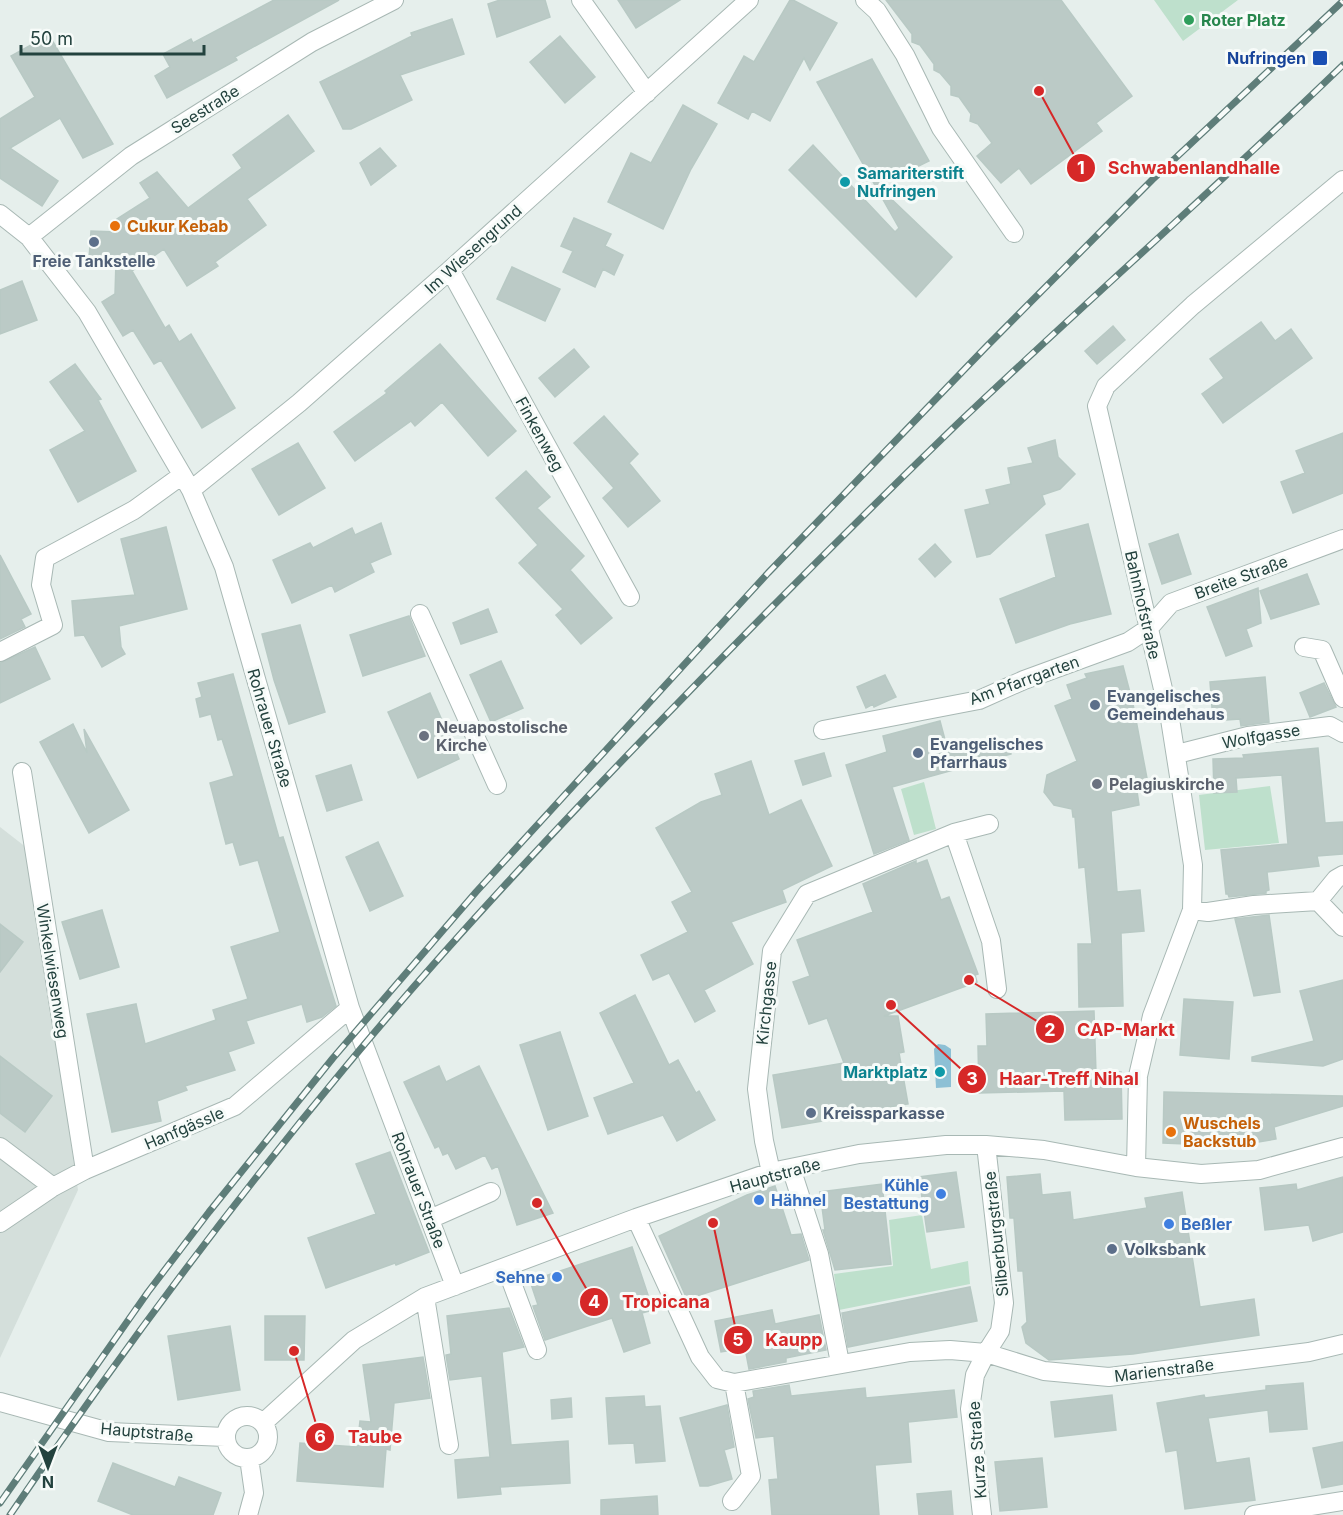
<svg xmlns="http://www.w3.org/2000/svg" width="1343" height="1515" font-family="Inter,sans-serif">
	<style>
		.built { fill: #d4dfdb }
		.green { fill: #bee0cc }
		.water { fill: #8dc0d5 }
		.building { fill: #bbcac6; stroke: #b8c9c4; stroke-width: 1.5 }
		.lines { fill: none; stroke-linecap: round; stroke-linejoin: round }
		.minor-casing { stroke: #a8b8b4; stroke-width: 20 }
		.minor { stroke: #fff; stroke-width: 18 }
		.rail-casing { stroke: #5e7d79; stroke-width: 7 }
		.rail { stroke: #f7fbf9; stroke-width: 4.5; stroke-dasharray: 14; stroke-linecap: butt }
		.leisure-dot { fill: #2e9e5b; stroke: #f7fbf9; stroke-width: 2 }
		.transit-dot { fill: #1a4fb4; stroke: #f7fbf9; stroke-width: 2 }
		.culture-dot { fill: #0f9aa8; stroke: #f7fbf9; stroke-width: 2 }
		.food-dot { fill: #e8710a; stroke: #f7fbf9; stroke-width: 2 }
		.service-dot { fill: #5c6f8a; stroke: #f7fbf9; stroke-width: 2 }
		.worship-dot { fill: #6b7280; stroke: #f7fbf9; stroke-width: 2 }
		.shop-dot { fill: #3f7fe0; stroke: #f7fbf9; stroke-width: 2 }
		.labels { text-anchor: middle; stroke-width: 6; stroke-linejoin: round; paint-order: stroke }
		.leisure-label { font-size: 16px; font-weight: bold; fill: #27864d; stroke: #f7fbf9; text-anchor: start }
		.transit-label { font-size: 16px; font-weight: bold; fill: #164399; stroke: #f7fbf9; text-anchor: end }
		.street-label { font-size: 16px; fill: #23423e; stroke: #f7fbf9 }
		.culture-label { font-size: 16px; font-weight: bold; fill: #0d838f; stroke: #f7fbf9; text-anchor: start }
		.food-label { font-size: 16px; font-weight: bold; fill: #c56008; stroke: #f7fbf9; text-anchor: start }
		.service-label { font-size: 16px; font-weight: bold; fill: #4e5e75; stroke: #f7fbf9; text-anchor: start }
		.worship-label { font-size: 16px; font-weight: bold; fill: #5b616d; stroke: #f7fbf9; text-anchor: start }
		.shop-label { font-size: 16px; font-weight: bold; fill: #366cbe; stroke: #f7fbf9; text-anchor: end }
		.leader { fill: none; stroke: #d62828; stroke-width: 2 }
		.callout-dot { fill: #d62828; stroke: #f7fbf9; stroke-width: 2 }
		.mark-label { font-size: 18px; text-anchor: middle; font-weight: bold; fill: #fff }
		.callout-label { font-size: 18px; text-anchor: middle; font-weight: bold; fill: #d62828; stroke: #f7fbf9; stroke-width: 6; stroke-linejoin: round; paint-order: stroke }
	</style>
	<rect width="100%" height="100%" fill="#e6efec"/>
	<path class="built" d="M 0,827 L 27,848 L 78,1190 L 0,1358 Z"/>
	<path class="green" d="M 1154,0 L 1238,0 L 1183,41 Z
		M 924,782 L 936,829 L 914,835 L 901,789 Z
		M 1270,786 L 1279,843 L 1205,850 L 1199,795 Z
		M 922,1215 L 931,1269 L 968,1261 L 970,1284 L 839,1310 L 834,1274 L 893,1266 L 889,1220 Z"/>
	<path class="water" d="M 938,1044 L 945,1045 L 951,1049 L 951,1087 L 936,1088 L 934,1049 Z"/>
	<path class="building" d="M 274,0 L 339,0 L 235,57 L 237,60 L 167,98 L 155,76 L 170,67 L 163,54 L 191,39 L 193,43 Z
		M 500,0 L 545,0 L 550,17 L 497,37 L 488,4 Z
		M 618,0 L 680,0 L 636,28 Z
		M 790,0 L 793,0 L 837,23 L 810,70 L 804,58 L 770,121 L 752,111 L 748,119 L 718,103 L 744,56 L 754,62 Z
		M 886,0 L 1061,0 L 1132,96 L 1096,123 L 1102,131 L 1031,184 L 1019,168 L 1001,183 L 977,156 L 992,143 L 978,124 L 970,121 L 971,114 L 959,97 L 951,95 L 951,86 L 940,73 L 934,70 L 934,64 L 920,45 L 912,42 L 912,34 Z
		M 452,19 L 464,54 L 400,75 L 412,100 L 351,129 L 343,129 L 320,82 L 412,36 L 411,33 Z
		M 49,35 L 113,144 L 83,158 L 60,118 L 10,148 L 58,181 L 42,206 L 0,178 L 0,119 L 35,97 L 11,56 Z
		M 560,36 L 595,77 L 565,103 L 530,62 Z
		M 872,59 L 929,161 L 876,187 L 817,82 Z
		M 683,105 L 717,124 L 691,169 L 663,229 L 608,202 L 631,153 L 651,163 Z
		M 288,115 L 314,151 L 247,199 L 266,225 L 215,262 L 218,266 L 187,286 L 164,249 L 132,271 L 165,328 L 169,325 L 179,342 L 191,334 L 235,408 L 202,428 L 161,360 L 154,364 L 133,330 L 123,336 L 102,302 L 115,294 L 116,261 L 89,259 L 91,231 L 117,232 L 117,219 L 150,198 L 140,183 L 157,172 L 188,208 L 242,168 L 233,155 Z
		M 813,145 L 895,232 L 899,228 L 881,196 L 885,193 L 952,257 L 916,297 L 789,170 Z
		M 380,148 L 396,166 L 371,185 L 360,163 Z
		M 574,218 L 611,234 L 605,246 L 623,255 L 614,275 L 603,269 L 595,287 L 563,272 L 573,251 L 561,246 Z
		M 512,267 L 560,289 L 545,321 L 497,299 Z
		M 22,281 L 37,320 L 0,334 L 0,290 Z
		M 1261,322 L 1275,341 L 1291,329 L 1312,358 L 1223,423 L 1202,394 L 1224,378 L 1210,359 Z
		M 1113,326 L 1125,340 L 1097,364 L 1085,351 Z
		M 440,344 L 516,431 L 488,456 L 442,402 L 415,426 L 411,421 L 355,461 L 334,432 L 387,393 L 385,391 Z
		M 574,349 L 589,367 L 555,397 L 539,378 Z
		M 75,364 L 101,399 L 98,400 L 136,471 L 78,502 L 50,450 L 85,431 L 50,382 Z
		M 604,416 L 638,454 L 629,463 L 660,501 L 628,527 L 603,498 L 614,488 L 574,443 Z
		M 1343,433 L 1343,493 L 1293,513 L 1281,482 L 1305,473 L 1296,451 Z
		M 1055,440 L 1058,457 L 1075,474 L 1060,489 L 1042,495 L 1045,504 L 990,554 L 977,557 L 965,510 L 990,504 L 986,490 L 1011,484 L 1008,468 L 1033,463 L 1028,448 Z
		M 298,443 L 325,488 L 279,515 L 252,469 Z
		M 526,471 L 550,497 L 537,508 L 584,556 L 570,570 L 612,618 L 581,644 L 556,615 L 563,609 L 519,563 L 538,545 L 496,498 Z
		M 381,523 L 391,554 L 370,563 L 374,572 L 335,592 L 332,585 L 292,603 L 273,560 L 310,543 L 313,548 L 352,528 L 355,535 Z
		M 1088,524 L 1111,614 L 1070,624 L 1016,643 L 1000,599 L 1056,577 L 1046,535 Z
		M 166,527 L 187,609 L 119,626 L 121,647 L 125,654 L 102,667 L 84,635 L 75,636 L 72,601 L 135,595 L 121,539 Z
		M 1178,534 L 1191,574 L 1162,584 L 1149,544 Z
		M 935,544 L 951,562 L 935,577 L 919,559 Z
		M 0,555 L 31,614 L 21,619 L 25,627 L 0,639 Z
		M 1307,574 L 1319,604 L 1271,619 L 1260,591 Z
		M 1258,588 L 1261,623 L 1246,629 L 1252,646 L 1226,656 L 1207,607 Z
		M 488,609 L 497,632 L 461,644 L 453,623 Z
		M 409,616 L 425,656 L 363,676 L 350,635 Z
		M 300,625 L 325,712 L 289,724 L 274,680 L 262,634 Z
		M 35,647 L 50,679 L 0,703 L 0,663 Z
		M 501,661 L 523,708 L 491,722 L 470,675 Z
		M 1123,666 L 1133,704 L 1149,789 L 1137,791 L 1139,805 L 1111,811 L 1117,892 L 1140,890 L 1144,931 L 1121,933 L 1123,1006 L 1079,1007 L 1078,944 L 1092,944 L 1085,867 L 1079,868 L 1075,817 L 1073,817 L 1072,809 L 1054,805 L 1044,792 L 1047,775 L 1077,761 L 1055,706 L 1072,699 L 1067,685 L 1087,678 L 1085,674 Z
		M 233,674 L 279,838 L 283,837 L 336,1006 L 322,1017 L 307,1022 L 302,1004 L 246,1021 L 254,1043 L 228,1052 L 235,1070 L 185,1086 L 187,1090 L 157,1101 L 161,1121 L 112,1132 L 87,1014 L 136,1004 L 145,1044 L 216,1020 L 213,1010 L 248,999 L 231,947 L 280,932 L 258,860 L 240,865 L 233,842 L 226,844 L 210,783 L 234,776 L 222,739 L 218,740 L 211,714 L 200,717 L 196,699 L 202,697 L 198,683 Z
		M 885,675 L 896,697 L 874,707 L 873,704 L 866,708 L 857,687 Z
		M 1265,677 L 1269,722 L 1241,726 L 1240,719 L 1213,721 L 1210,682 Z
		M 1324,683 L 1336,707 L 1310,717 L 1300,693 Z
		M 430,693 L 459,759 L 418,778 L 388,712 Z
		M 940,721 L 948,751 L 1008,741 L 1011,754 L 892,787 L 909,840 L 874,854 L 846,765 L 887,752 L 883,736 Z
		M 73,724 L 87,753 L 84,729 L 129,810 L 89,833 L 40,742 Z
		M 1318,748 L 1325,823 L 1343,822 L 1343,854 L 1317,856 L 1319,866 L 1267,872 L 1269,890 L 1266,891 L 1266,893 L 1229,897 L 1228,894 L 1226,894 L 1221,850 L 1288,844 L 1282,775 L 1236,778 L 1237,792 L 1214,793 L 1213,759 L 1244,758 L 1243,755 Z
		M 824,753 L 831,776 L 803,785 L 795,761 Z
		M 751,761 L 769,815 L 801,800 L 832,866 L 782,890 L 786,902 L 731,922 L 753,964 L 704,990 L 715,1011 L 695,1022 L 669,973 L 653,980 L 641,955 L 688,932 L 672,902 L 692,892 L 656,828 L 701,802 L 722,795 L 715,774 Z
		M 351,765 L 362,800 L 327,811 L 316,776 Z
		M 378,842 L 403,896 L 370,911 L 346,857 Z
		M 927,860 L 941,900 L 949,897 L 978,974 L 975,975 L 977,982 L 884,1016 L 898,1016 L 904,1052 L 899,1053 L 908,1104 L 847,1114 L 828,1118 L 829,1120 L 782,1128 L 773,1075 L 844,1063 L 827,1018 L 809,1024 L 793,982 L 810,976 L 797,940 L 873,912 L 863,884 L 916,861 L 916,864 Z
		M 102,910 L 119,967 L 80,979 L 62,922 Z
		M 1269,915 L 1280,992 L 1254,996 L 1235,919 Z
		M 0,924 L 23,942 L 0,972 Z
		M 1343,980 L 1343,1059 L 1323,1066 L 1252,1061 L 1252,1057 L 1314,1041 L 1300,991 Z
		M 635,995 L 669,1065 L 678,1060 L 696,1093 L 699,1091 L 715,1120 L 677,1141 L 663,1115 L 608,1134 L 594,1098 L 634,1083 L 600,1013 Z
		M 1184,999 L 1233,1002 L 1229,1059 L 1180,1055 Z
		M 1094,1011 L 1096,1073 L 1121,1072 L 1122,1119 L 1065,1120 L 1064,1091 L 979,1093 L 978,1046 L 987,1046 L 986,1014 Z
		M 560,1032 L 588,1116 L 548,1130 L 520,1045 Z
		M 0,1056 L 52,1096 L 25,1132 L 0,1113 Z
		M 439,1066 L 446,1082 L 479,1066 L 553,1213 L 517,1225 L 498,1166 L 492,1169 L 485,1155 L 456,1169 L 448,1153 L 443,1155 L 439,1146 L 435,1148 L 404,1082 Z
		M 1164,1092 L 1343,1096 L 1343,1106 L 1274,1127 L 1276,1139 L 1234,1146 L 1163,1143 Z
		M 390,1152 L 429,1252 L 396,1265 L 395,1263 L 326,1288 L 308,1238 L 376,1214 L 356,1164 Z
		M 956,1172 L 964,1227 L 927,1232 L 919,1177 Z
		M 1040,1174 L 1042,1195 L 1070,1192 L 1073,1220 L 1147,1208 L 1145,1198 L 1182,1192 L 1200,1307 L 1254,1299 L 1259,1335 L 1133,1354 L 1049,1360 L 1026,1343 L 1022,1327 L 1027,1322 L 1023,1271 L 1018,1271 L 1014,1218 L 1010,1218 L 1007,1177 Z
		M 1343,1177 L 1343,1232 L 1313,1241 L 1309,1225 L 1265,1230 L 1260,1188 L 1296,1184 L 1297,1190 Z
		M 882,1184 L 891,1264 L 835,1270 L 823,1230 L 825,1230 L 820,1192 Z
		M 775,1186 L 791,1235 L 801,1234 L 809,1260 L 687,1299 L 659,1236 L 747,1195 Z
		M 632,1247 L 653,1310 L 642,1313 L 650,1343 L 624,1352 L 612,1318 L 545,1340 L 533,1306 L 538,1305 L 530,1281 Z
		M 970,1287 L 977,1321 L 848,1347 L 842,1313 Z
		M 509,1308 L 524,1347 L 502,1352 L 511,1445 L 568,1441 L 570,1483 L 500,1487 L 501,1494 L 458,1498 L 455,1460 L 490,1457 L 482,1376 L 450,1380 L 446,1355 L 451,1354 L 447,1316 Z
		M 772,1310 L 775,1324 L 819,1315 L 826,1350 L 786,1358 L 786,1362 L 749,1369 L 745,1348 L 721,1352 L 715,1321 Z
		M 265,1316 L 305,1316 L 304,1360 L 265,1360 Z
		M 230,1326 L 240,1390 L 178,1400 L 168,1336 Z
		M 423,1357 L 430,1398 L 394,1403 L 390,1450 L 386,1449 L 383,1487 L 297,1481 L 300,1443 L 357,1447 L 360,1421 L 371,1422 L 363,1365 Z
		M 1303,1383 L 1307,1429 L 1270,1432 L 1268,1410 L 1208,1418 L 1216,1463 L 1249,1458 L 1255,1500 L 1185,1509 L 1177,1450 L 1166,1452 L 1157,1403 L 1204,1395 L 1205,1398 L 1266,1390 L 1266,1386 Z
		M 789,1385 L 791,1396 L 865,1388 L 866,1398 L 954,1390 L 957,1417 L 908,1422 L 911,1462 L 875,1465 L 879,1515 L 772,1515 L 769,1480 L 778,1479 L 774,1436 L 756,1438 L 748,1399 L 754,1397 L 753,1391 Z
		M 1112,1395 L 1116,1430 L 1055,1437 L 1051,1402 Z
		M 644,1396 L 645,1407 L 660,1406 L 665,1461 L 636,1463 L 634,1443 L 609,1444 L 606,1398 Z
		M 571,1398 L 572,1417 L 552,1419 L 551,1400 Z
		M 727,1405 L 734,1447 L 724,1450 L 732,1479 L 708,1486 L 700,1486 L 680,1418 Z
		M 1343,1442 L 1343,1484 L 1322,1488 L 1313,1448 Z
		M 1042,1458 L 1047,1507 L 1000,1511 L 995,1462 Z
		M 113,1463 L 175,1487 L 179,1477 L 221,1493 L 213,1515 L 133,1515 L 98,1501 Z
		M 951,1491 L 953,1515 L 919,1515 L 917,1494 Z
		M 657,1496 L 658,1515 L 601,1515 L 601,1500 Z"/>
	<g class="lines">
		<g class="minor-casing">
			<path id="minor" d="M 581,0 L 647,93
				M 865,0 L 877,11 L 905,55 L 941,128 L 1014,233
				M 0,214 L 29,237 L 87,312 L 191,490 L 224,567 L 350,1008 L 455,1286
				M 29,237 L 131,156 L 312,42 L 394,0
				M 450,270 L 630,597
				M 191,490 L 299,403 L 450,270 L 749,0
				M 420,614 L 497,785
				M 1304,647 L 1322,650 L 1343,698
				M 0,652 L 53,625 L 41,585 L 45,558 L 134,510 L 181,476
				M 823,730 L 979,700 L 1024,680 L 1128,642 L 1149,628 L 1171,603 L 1343,539
				M 1177,754 L 1248,736 L 1330,726 L 1343,733
				M 22,772 L 85,1170
				M 954,833 L 991,941 L 997,989
				M 1318,901 L 1336,879 L 1343,875
				M 1192,910 L 1208,912 L 1254,905 L 1318,901 L 1343,927
				M 0,1147 L 53,1187
				M 1136,1167 L 1138,1076 L 1152,1016 L 1192,910 L 1193,865 L 1170,719 L 1097,406 L 1106,386 L 1193,305 L 1343,180
				M 791,1168 L 819,1254 L 840,1363
				M 771,1172 L 764,1141 L 757,1089 L 772,951 L 807,894 L 954,833 L 989,824
				M 636,1218 L 700,1357 L 717,1379 L 734,1383 L 910,1352 L 950,1350 L 986,1353 L 1000,1331 L 1004,1303 L 986,1145
				M 430,1219 L 491,1192
				M 0,1223 L 53,1187 L 85,1170 L 235,1106 L 350,1008
				M 506,1267 L 537,1350
				M 425,1297 L 449,1445
				M 0,1402 L 109,1432 L 225,1437
				M226 1437a21 21 0 1 1 42 0a21 21 0 1 1-42 0Z
				M 263,1423 L 354,1340 L 425,1297 L 636,1218 L 771,1172 L 859,1154 L 946,1145 L 986,1145 L 1044,1150 L 1136,1167 L 1201,1174 L 1259,1170 L 1343,1147
				M 732,1501 L 751,1476 L 734,1383
				M 248,1515 L 254,1493 L 249,1458
				M 982,1515 L 970,1409 L 975,1375 L 986,1353 L 1044,1371 L 1109,1377 L 1309,1352 L 1343,1344
				M 1254,1515 L 1343,1501"/>
		</g>
		<use href="#minor" class="minor"/>
		<g class="rail-casing">
			<path id="rail" d="M 0,1503 L 148,1292 L 209,1212 L 333,1058 L 476,892 L 768,573 L 986,347 L 1152,180 L 1343,1
				M 10,1515 C 114,1362 224,1213 343,1070 C 448,943 562,822 677,704 C 767,611 858,520 951,430 C 1080,307 1215,189 1343,65"/>
		</g>
		<use href="#rail" class="rail"/>
	</g>
	<circle class="leisure-dot" cx="1189" cy="20" r="6"/>
	<rect class="transit-dot" x="1312" y="50" width="16" height="16" rx="3"/>
	<g class="culture-dot">
		<circle cx="845" cy="182" r="6"/>
		<circle cx="940" cy="1072" r="6"/>
	</g>
	<g class="food-dot">
		<circle cx="115" cy="226" r="6"/>
		<circle cx="1171" cy="1132" r="6"/>
	</g>
	<g class="service-dot">
		<circle cx="94" cy="242" r="6"/>
		<circle cx="1095" cy="705" r="6"/>
		<circle cx="918" cy="753" r="6"/>
		<circle cx="811" cy="1113" r="6"/>
		<circle cx="1112" cy="1249" r="6"/>
	</g>
	<g class="worship-dot">
		<circle cx="424" cy="736" r="6"/>
		<circle cx="1097" cy="784" r="6"/>
	</g>
	<g class="shop-dot">
		<circle cx="941" cy="1194" r="6"/>
		<circle cx="759" cy="1200" r="6"/>
		<circle cx="1169" cy="1224" r="6"/>
		<circle cx="557" cy="1277" r="6"/>
	</g>
	<g class="labels">
		<g class="leisure-label">
			<text x="1201" y="26">Roter Platz</text>
		</g>
		<g class="transit-label">
			<text x="1306" y="64">Nufringen</text>
		</g>
		<g class="street-label">
			<text transform="translate(205 109) rotate(-32)" y="6">Seestraße</text>
			<text transform="translate(473 249) rotate(-42)" y="6">Im Wiesengrund</text>
			<text transform="translate(540 434) rotate(61)" y="6">Finkenweg</text>
			<text transform="translate(1241 577) rotate(-20)" y="6">Breite Straße</text>
			<text transform="translate(1143 605) rotate(77)" y="6">Bahnhofstraße</text>
			<text transform="translate(1024 680) rotate(-20)" y="6">Am Pfarrgarten</text>
			<text transform="translate(270 728) rotate(74)" y="6">Rohrauer Straße</text>
			<text transform="translate(1261 736) rotate(-10)" y="6">Wolfgasse</text>
			<text transform="translate(53 971) rotate(81)" y="6">Winkelwiesenweg</text>
			<text transform="translate(766 1003) rotate(-84)" y="6">Kirchgasse</text>
			<text transform="translate(184 1128) rotate(-23)" y="6">Hanfgässle</text>
			<text transform="translate(775 1175) rotate(-15)" y="6">Hauptstraße</text>
			<text transform="translate(419 1190) rotate(69)" y="6">Rohrauer Straße</text>
			<text transform="translate(996 1234) rotate(-96)" y="6">Silberburgstraße</text>
			<text transform="translate(1164 1370) rotate(-7)" y="6">Marienstraße</text>
			<text transform="translate(147 1432) rotate(5)" y="6">Hauptstraße</text>
			<text transform="translate(977 1450) rotate(-94)" y="6">Kurze Straße</text>
		</g>
		<g class="culture-label">
			<text x="857" y="179">Samariterstift<tspan x="857" dy="18">Nufringen</tspan></text>
			<text x="928" y="1078" text-anchor="end">Marktplatz</text>
		</g>
		<g class="food-label">
			<text x="127" y="232">Cukur Kebab</text>
			<text x="1183" y="1129">Wuschels<tspan x="1183" dy="18">Backstub</tspan></text>
		</g>
		<g class="service-label">
			<text x="94" y="267" text-anchor="middle">Freie Tankstelle</text>
			<text x="1107" y="702">Evangelisches<tspan x="1107" dy="18">Gemeindehaus</tspan></text>
			<text x="930" y="750">Evangelisches<tspan x="930" dy="18">Pfarrhaus</tspan></text>
			<text x="823" y="1119">Kreissparkasse</text>
			<text x="1124" y="1255">Volksbank</text>
		</g>
		<g class="worship-label">
			<text x="436" y="733">Neuapostolische<tspan x="436" dy="18">Kirche</tspan></text>
			<text x="1109" y="790">Pelagiuskirche</text>
		</g>
		<g class="shop-label">
			<text x="929" y="1191">Kühle<tspan x="929" dy="18">Bestattung</tspan></text>
			<text x="771" y="1206" text-anchor="start">Hähnel</text>
			<text x="1181" y="1230" text-anchor="start">Beßler</text>
			<text x="545" y="1283">Sehne</text>
		</g>
	</g>
	<path class="leader" d="M1039 91L1081 168M969 980L1050 1029M891 1005L972 1079M537 1203L594 1302M713 1223L738 1340M294 1351L320 1437"/>
	<g class="callout-dot">
		<circle cx="1039" cy="91" r="6"/>
		<circle cx="969" cy="980" r="6"/>
		<circle cx="891" cy="1005" r="6"/>
		<circle cx="537" cy="1203" r="6"/>
		<circle cx="713" cy="1223" r="6"/>
		<circle cx="294" cy="1351" r="6"/>
		<circle cx="1081" cy="168" r="15"/>
		<circle cx="1050" cy="1029" r="15"/>
		<circle cx="972" cy="1079" r="15"/>
		<circle cx="594" cy="1302" r="15"/>
		<circle cx="738" cy="1340" r="15"/>
		<circle cx="320" cy="1437" r="15"/>
	</g>
	<g class="mark-label">
		<text x="1081" y="174">1</text>
		<text x="1050" y="1036">2</text>
		<text x="972" y="1085">3</text>
		<text x="594" y="1308">4</text>
		<text x="738" y="1346">5</text>
		<text x="320" y="1443">6</text>
	</g>
	<g class="callout-label">
		<text x="1194" y="174">Schwabenlandhalle</text>
		<text x="1126" y="1036">CAP-Markt</text>
		<text x="1069" y="1085">Haar-Treff Nihal</text>
		<text x="666" y="1308">Tropicana</text>
		<text x="794" y="1346">Kaupp</text>
		<text x="375" y="1443">Taube</text>
	</g>
	<g transform="translate(48 1467) rotate(180)" stroke="#f7fbf9" stroke-width="4.5" paint-order="stroke">
	<path d="M0-4.5L10 22L0 15L-10 22Z" fill="#23423e"/>
	<text y="-9" font-size="16" font-weight="bold" text-anchor="middle" fill="#23423e">N</text>
	</g>
	<path d="M21 45v9h183v-9" fill="none" stroke="#23423e" stroke-width="3"/>
	<text x="30" y="45" font-size="18" fill="#23423e" stroke="#f7fbf9" stroke-width="4.5" paint-order="stroke">50 m</text>
</svg>
